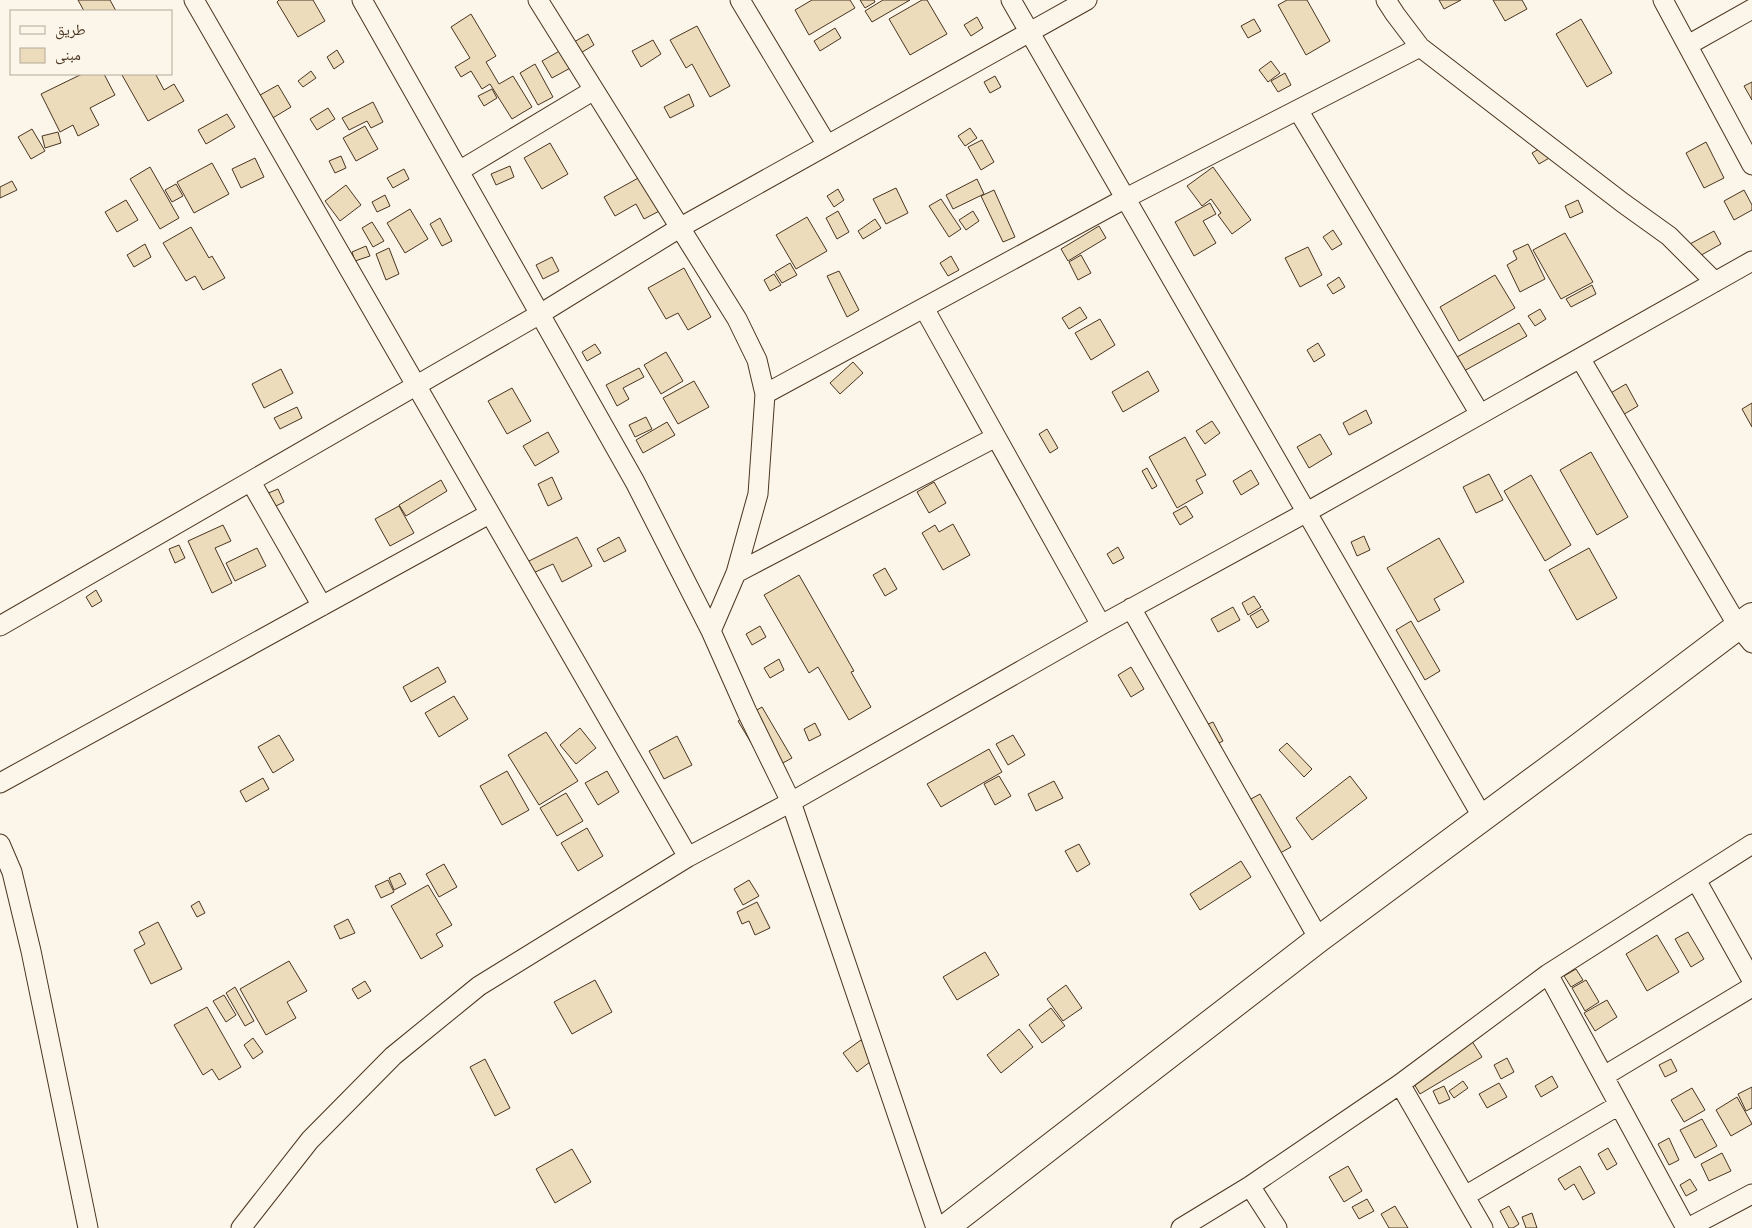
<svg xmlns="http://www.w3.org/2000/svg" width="1752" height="1228" font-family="Poppins,'Noto Naskh Arabic',sans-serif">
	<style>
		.building { fill: #ecdcbc; stroke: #4a3520 }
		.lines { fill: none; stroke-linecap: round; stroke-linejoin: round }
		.street-casing { stroke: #4a3520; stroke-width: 21 }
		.secondary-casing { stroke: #4a3520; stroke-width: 28 }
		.street { stroke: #fbf6e9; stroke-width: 19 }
		.secondary { stroke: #fbf6e9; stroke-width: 26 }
	</style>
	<rect width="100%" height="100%" fill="#fbf6e9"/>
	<path class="building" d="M 78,0 L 110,0 L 116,11 L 84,11 Z
		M 279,0 L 313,0 L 325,21 L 298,37 L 277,2 Z
		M 812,0 L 850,0 L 855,8 L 809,35 L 795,10 Z
		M 860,0 L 874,0 L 875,2 L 865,8 Z
		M 883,0 L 910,0 L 872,22 L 865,11 Z
		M 922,0 L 927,0 L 947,34 L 910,55 L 889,19 Z
		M 1287,0 L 1307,0 L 1330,41 L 1306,55 L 1278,5 Z
		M 1439,0 L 1461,0 L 1444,9 Z
		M 1493,0 L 1522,0 L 1527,9 L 1505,21 Z
		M 471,14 L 496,56 L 486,62 L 499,84 L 513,76 L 532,107 L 512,119 L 490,84 L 482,89 L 471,71 L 461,77 L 455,67 L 470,58 L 451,27 Z
		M 977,17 L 983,28 L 971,36 L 964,25 Z
		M 1254,19 L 1261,31 L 1248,38 L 1241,26 Z
		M 1581,19 L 1612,73 L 1587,87 L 1556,34 Z
		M 697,26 L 730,86 L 710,97 L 692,64 L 686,68 L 670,40 Z
		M 835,28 L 841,38 L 820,51 L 814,41 Z
		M 588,34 L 594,45 L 574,57 L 567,46 Z
		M 653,40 L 661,54 L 641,67 L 632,51 Z
		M 563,49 L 574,66 L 552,78 L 542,61 Z
		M 337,50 L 344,62 L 334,69 L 327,57 Z
		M 1271,61 L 1280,73 L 1268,82 L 1259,70 Z
		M 535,64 L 553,97 L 538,105 L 520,73 Z
		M 311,71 L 316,78 L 303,87 L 298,81 Z
		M 1285,73 L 1291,85 L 1278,92 L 1271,81 Z
		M 82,74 L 104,74 L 115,95 L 90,108 L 99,125 L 78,136 L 73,125 L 60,132 L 41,94 Z
		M 125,74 L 158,74 L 156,75 L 164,90 L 174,84 L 184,101 L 148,121 L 122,75 Z
		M 995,76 L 1001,87 L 990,93 L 984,82 Z
		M 1752,82 L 1752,100 L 1744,86 Z
		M 278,85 L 291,107 L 266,122 L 253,99 Z
		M 492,89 L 497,98 L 484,106 L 478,96 Z
		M 689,94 L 694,106 L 670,118 L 664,107 Z
		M 373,102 L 383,122 L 371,128 L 367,121 L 349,130 L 342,118 Z
		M 328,108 L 335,119 L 317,130 L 310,119 Z
		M 227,114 L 235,127 L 206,144 L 198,130 Z
		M 365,126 L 378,149 L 356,161 L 343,138 Z
		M 970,128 L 977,138 L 965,146 L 958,136 Z
		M 32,129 L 45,151 L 31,159 L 18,137 Z
		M 58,132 L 61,143 L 45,148 L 42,136 Z
		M 982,140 L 994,162 L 981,170 L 968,147 Z
		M 1706,142 L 1724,178 L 1704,188 L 1686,153 Z
		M 550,143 L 568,174 L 542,189 L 524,158 Z
		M 1544,146 L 1551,157 L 1539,164 L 1532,153 Z
		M 341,156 L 346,168 L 335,173 L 329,161 Z
		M 255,158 L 264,177 L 241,188 L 232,169 Z
		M 212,163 L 229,194 L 194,213 L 177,182 Z
		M 510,166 L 514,177 L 496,185 L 491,174 Z
		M 150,167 L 179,218 L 160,229 L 130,179 Z
		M 1213,167 L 1251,220 L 1232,234 L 1218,215 L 1221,213 L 1211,199 L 1202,206 L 1187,186 Z
		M 404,169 L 409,179 L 393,188 L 387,178 Z
		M 649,172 L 669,206 L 644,219 L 636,204 L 615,216 L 604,197 Z
		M 977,179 L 984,194 L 953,209 L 946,195 Z
		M 12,181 L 17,190 L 0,198 L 0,187 Z
		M 176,184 L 183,196 L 172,202 L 165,190 Z
		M 346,185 L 361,205 L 340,221 L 325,201 Z
		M 896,188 L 908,213 L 886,224 L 873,199 Z
		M 838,189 L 844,200 L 834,207 L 827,196 Z
		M 994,190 L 1015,237 L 1003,242 L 981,196 Z
		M 1744,190 L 1752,205 L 1752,210 L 1734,220 L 1724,201 Z
		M 385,195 L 390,206 L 377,212 L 372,202 Z
		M 941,199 L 961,229 L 949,237 L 929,206 Z
		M 126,200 L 138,220 L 117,232 L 105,212 Z
		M 1578,200 L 1583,212 L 1570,218 L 1565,206 Z
		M 1210,203 L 1216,214 L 1203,221 L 1216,243 L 1194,256 L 1175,222 Z
		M 410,209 L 428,239 L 405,253 L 387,223 Z
		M 838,211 L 849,232 L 837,239 L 826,218 Z
		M 973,211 L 979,221 L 966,230 L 959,220 Z
		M 807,217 L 827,251 L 796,269 L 776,235 Z
		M 440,218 L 452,241 L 442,246 L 430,224 Z
		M 875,219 L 881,228 L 863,239 L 858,231 Z
		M 372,222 L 384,241 L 373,247 L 362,228 Z
		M 1099,226 L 1106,238 L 1068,261 L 1061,249 Z
		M 191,227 L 209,258 L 212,256 L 225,278 L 203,290 L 195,276 L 186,281 L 163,243 Z
		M 1333,230 L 1342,244 L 1332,250 L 1323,237 Z
		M 1714,231 L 1721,244 L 1696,258 L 1688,245 Z
		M 1565,233 L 1593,282 L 1561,299 L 1533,250 Z
		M 145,244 L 151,257 L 134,267 L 127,255 Z
		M 1528,244 L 1545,279 L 1520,292 L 1507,265 L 1517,259 L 1513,251 Z
		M 366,246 L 370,256 L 355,261 L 352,252 Z
		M 1308,247 L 1322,275 L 1300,287 L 1285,258 Z
		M 389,248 L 399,274 L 386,280 L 376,254 Z
		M 1081,255 L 1091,273 L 1078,280 L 1069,262 Z
		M 951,256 L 959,270 L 948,276 L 940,263 Z
		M 552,257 L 559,271 L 543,279 L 536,265 Z
		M 790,263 L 797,275 L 782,283 L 775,272 Z
		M 684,268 L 711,317 L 688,330 L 678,313 L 666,319 L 648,288 Z
		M 839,271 L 859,310 L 847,317 L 827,276 Z
		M 774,274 L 781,285 L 770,291 L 764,280 Z
		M 1495,275 L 1515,308 L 1459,341 L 1440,307 Z
		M 1339,277 L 1345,287 L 1333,294 L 1327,285 Z
		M 1592,285 L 1596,294 L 1571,307 L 1566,299 Z
		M 1080,307 L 1087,318 L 1069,329 L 1062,318 Z
		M 1540,309 L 1546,319 L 1535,326 L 1528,316 Z
		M 1100,319 L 1115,345 L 1091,360 L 1075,333 Z
		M 1519,323 L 1527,336 L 1464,371 L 1457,357 Z
		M 1318,343 L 1325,355 L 1314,362 L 1307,350 Z
		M 595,344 L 601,353 L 587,361 L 582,352 Z
		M 666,352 L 683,381 L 661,394 L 644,365 Z
		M 853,362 L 863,373 L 840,394 L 830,383 Z
		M 639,368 L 644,377 L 623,388 L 629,399 L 617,406 L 606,385 Z
		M 281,369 L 293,393 L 264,408 L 252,384 Z
		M 1148,371 L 1159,391 L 1123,412 L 1112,392 Z
		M 694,381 L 709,407 L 678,424 L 663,398 Z
		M 1626,384 L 1638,406 L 1621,416 L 1609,394 Z
		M 512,388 L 531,421 L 507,434 L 488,401 Z
		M 1752,403 L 1752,427 L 1742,409 Z
		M 297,407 L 302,418 L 280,429 L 274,418 Z
		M 1366,410 L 1372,423 L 1349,435 L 1343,423 Z
		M 646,417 L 652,429 L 635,437 L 629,425 Z
		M 1212,421 L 1220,433 L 1205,444 L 1196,431 Z
		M 667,422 L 675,435 L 643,453 L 636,440 Z
		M 1047,429 L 1058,448 L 1050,453 L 1039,434 Z
		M 548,432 L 559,452 L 535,466 L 523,446 Z
		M 1320,434 L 1332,454 L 1309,468 L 1297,447 Z
		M 1185,437 L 1206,475 L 1196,480 L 1203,493 L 1177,508 L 1149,457 Z
		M 1591,452 L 1628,517 L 1597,535 L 1560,470 Z
		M 1147,468 L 1157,486 L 1152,489 L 1142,471 Z
		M 1251,470 L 1259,484 L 1241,495 L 1233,481 Z
		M 1489,474 L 1503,500 L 1476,513 L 1463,487 Z
		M 1531,475 L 1571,545 L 1545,561 L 1504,491 Z
		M 552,477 L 562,499 L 548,506 L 538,484 Z
		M 441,480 L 447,491 L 406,516 L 399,505 Z
		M 934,482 L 946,503 L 929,513 L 917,492 Z
		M 278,489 L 284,502 L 272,508 L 266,494 Z
		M 399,506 L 414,533 L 390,546 L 375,519 Z
		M 1186,506 L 1193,517 L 1180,525 L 1173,513 Z
		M 953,524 L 970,555 L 943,570 L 922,533 L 935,525 L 939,532 Z
		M 223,525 L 231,541 L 215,548 L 232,583 L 212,593 L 188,541 Z
		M 1364,536 L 1370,550 L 1357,556 L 1351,542 Z
		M 577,537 L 592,566 L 562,582 L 553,564 L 531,574 L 525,563 Z
		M 619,537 L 626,551 L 604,562 L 597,549 Z
		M 1439,538 L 1464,582 L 1434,599 L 1440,610 L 1418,622 L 1387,568 Z
		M 179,545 L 185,558 L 175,563 L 169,549 Z
		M 1118,547 L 1124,558 L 1113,564 L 1107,554 Z
		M 257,548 L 266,566 L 235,581 L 226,563 Z
		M 1589,548 L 1617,598 L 1577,620 L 1549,570 Z
		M 885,568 L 897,589 L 885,596 L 873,575 Z
		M 799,575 L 854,671 L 851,672 L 871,707 L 849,720 L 818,667 L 809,673 L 764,595 Z
		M 96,590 L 102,601 L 92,607 L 86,597 Z
		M 1254,596 L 1261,607 L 1248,615 L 1242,603 Z
		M 1233,607 L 1240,620 L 1218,632 L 1211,619 Z
		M 1262,609 L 1269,621 L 1257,628 L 1250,616 Z
		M 1411,621 L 1440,671 L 1425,680 L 1396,630 Z
		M 760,626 L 766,637 L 752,645 L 746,634 Z
		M 779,659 L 784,670 L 770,678 L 764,668 Z
		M 438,667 L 446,682 L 411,702 L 403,687 Z
		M 1131,667 L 1144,689 L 1131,697 L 1118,675 Z
		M 454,696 L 468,719 L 439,737 L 425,713 Z
		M 762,707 L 792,758 L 768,771 L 738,721 Z
		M 1213,722 L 1223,741 L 1211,747 L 1201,727 Z
		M 815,723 L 821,735 L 809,741 L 804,729 Z
		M 580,728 L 596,748 L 576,764 L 560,745 Z
		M 546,732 L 578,781 L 539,805 L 508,755 Z
		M 279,735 L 294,760 L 273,773 L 258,747 Z
		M 1013,735 L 1025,755 L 1008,765 L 996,744 Z
		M 677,736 L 692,765 L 664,779 L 649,751 Z
		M 1287,743 L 1312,769 L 1304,777 L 1279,750 Z
		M 989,749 L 1002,772 L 941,807 L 927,784 Z
		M 507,771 L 529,810 L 502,825 L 480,786 Z
		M 607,771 L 619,792 L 598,805 L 585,783 Z
		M 999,776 L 1011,796 L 995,805 L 984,784 Z
		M 1350,776 L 1367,798 L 1312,840 L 1296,818 Z
		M 263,778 L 269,789 L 246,802 L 240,791 Z
		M 1054,781 L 1063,798 L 1036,811 L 1028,794 Z
		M 566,793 L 583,821 L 557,836 L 540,808 Z
		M 1260,794 L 1291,847 L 1273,857 L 1242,804 Z
		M 587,828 L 603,856 L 578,871 L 561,843 Z
		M 1079,844 L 1090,864 L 1077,872 L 1065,851 Z
		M 1241,861 L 1251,877 L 1200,910 L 1190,894 Z
		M 444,864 L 457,887 L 439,897 L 426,874 Z
		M 400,873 L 406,884 L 394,890 L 389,878 Z
		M 388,880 L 394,892 L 381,898 L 375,886 Z
		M 749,880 L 759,896 L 743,905 L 734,889 Z
		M 428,885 L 452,925 L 436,934 L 443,946 L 421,959 L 391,906 Z
		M 199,901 L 205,913 L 197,917 L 191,906 Z
		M 757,902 L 770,928 L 755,935 L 749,921 L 742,924 L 737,912 Z
		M 348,919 L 355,933 L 340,939 L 334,926 Z
		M 158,922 L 182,969 L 151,984 L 134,950 L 145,944 L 139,932 Z
		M 1688,932 L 1704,959 L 1691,967 L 1675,939 Z
		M 1657,935 L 1679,972 L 1647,991 L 1626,954 Z
		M 985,952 L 999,975 L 957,1000 L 943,977 Z
		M 289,961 L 307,991 L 287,1002 L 296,1018 L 266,1035 L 240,989 Z
		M 1576,969 L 1583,980 L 1571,987 L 1564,976 Z
		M 595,980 L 612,1012 L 572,1034 L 554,1002 Z
		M 1586,980 L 1599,1002 L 1585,1011 L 1572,988 Z
		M 365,981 L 371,991 L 358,999 L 352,989 Z
		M 1066,985 L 1082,1008 L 1063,1021 L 1047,999 Z
		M 235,987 L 254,1021 L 245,1026 L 226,993 Z
		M 224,995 L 236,1015 L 226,1022 L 213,1001 Z
		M 1607,1000 L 1617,1017 L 1595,1031 L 1584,1013 Z
		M 207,1007 L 241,1067 L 219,1080 L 212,1069 L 203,1075 L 174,1025 Z
		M 1051,1008 L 1065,1026 L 1042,1043 L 1029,1025 Z
		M 1019,1029 L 1033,1047 L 1001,1073 L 987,1055 Z
		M 1468,1035 L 1482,1057 L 1420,1094 L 1407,1072 Z
		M 253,1038 L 263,1052 L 253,1059 L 244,1045 Z
		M 861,1040 L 875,1058 L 857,1072 L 843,1053 Z
		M 1507,1058 L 1514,1072 L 1501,1079 L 1494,1065 Z
		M 485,1059 L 510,1108 L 495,1116 L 470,1067 Z
		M 1671,1059 L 1677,1071 L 1665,1077 L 1659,1065 Z
		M 1552,1076 L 1558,1087 L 1541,1097 L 1535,1086 Z
		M 1463,1081 L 1468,1088 L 1454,1098 L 1449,1091 Z
		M 1499,1083 L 1507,1097 L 1487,1108 L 1479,1094 Z
		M 1444,1086 L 1450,1099 L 1439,1104 L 1433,1091 Z
		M 1752,1087 L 1752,1108 L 1746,1111 L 1738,1094 Z
		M 1692,1088 L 1705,1110 L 1684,1122 L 1671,1100 Z
		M 1737,1097 L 1752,1124 L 1731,1136 L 1716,1110 Z
		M 1702,1119 L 1717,1146 L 1695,1158 L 1680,1130 Z
		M 1669,1138 L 1679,1160 L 1669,1165 L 1658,1144 Z
		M 1608,1148 L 1617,1164 L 1607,1170 L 1598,1154 Z
		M 572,1149 L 591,1182 L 555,1203 L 536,1169 Z
		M 1722,1153 L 1731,1171 L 1709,1181 L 1701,1164 Z
		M 1348,1166 L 1362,1191 L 1344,1202 L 1329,1177 Z
		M 1580,1166 L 1595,1193 L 1583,1200 L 1574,1184 L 1565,1190 L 1558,1179 Z
		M 1690,1179 L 1697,1190 L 1686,1196 L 1680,1185 Z
		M 1367,1199 L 1374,1211 L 1359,1219 L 1352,1207 Z
		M 1395,1206 L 1408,1228 L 1389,1228 L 1381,1214 Z
		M 1509,1206 L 1519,1224 L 1513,1228 L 1509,1228 L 1500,1211 Z
		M 1532,1213 L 1537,1228 L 1526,1228 L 1522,1217 Z"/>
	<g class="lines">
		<g class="street-casing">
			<path id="street" d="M 194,0 L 688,857
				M 362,0 L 635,482 L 711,631 L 747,712 L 791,802 L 936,1228
				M 538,0 L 737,319 L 757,360 L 765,394 L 758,494 L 736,573 L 711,631
				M 740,0 L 827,145
				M 1011,0 L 1483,818
				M 1386,0 L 1395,14 L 1420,47 L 1623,203 L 1669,236 L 1715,282
				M 1663,0 L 1752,165
				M 1688,45 L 1752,9
				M 1298,110 L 1480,414
				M 459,171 L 594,90
				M 924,308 L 1101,625
				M 1580,358 L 1738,626 L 1752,643
				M 765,394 L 1126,198 L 1420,47
				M 251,482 L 322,606
				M 736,573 L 996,437
				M 1131,608 L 1319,939
				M 0,626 L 540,314 L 681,227 L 1087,0
				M 0,783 L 489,514
				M 0,844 L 12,872 L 31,951 L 88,1228
				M 1696,880 L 1752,980
				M 1548,974 L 1686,1228
				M 1604,1076 L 1752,987
				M 1400,1084 L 1483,1228
				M 1250,1186 L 1277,1228
				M 1465,1196 L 1619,1105
				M 241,1228 L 310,1140 L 393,1056 L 479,986 L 688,857 L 791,802 L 1101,625 L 1307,512 L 1752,261
				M 1181,1228 L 1250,1186 L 1400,1084 L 1548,974 L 1752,844
				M 1688,1228 L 1752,1194"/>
		</g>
		<g class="secondary-casing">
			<path id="secondary" d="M 945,1228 L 1319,939 L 1573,751 L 1752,616"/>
		</g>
		<use href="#street" class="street"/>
		<use href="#secondary" class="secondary"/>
	</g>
	<rect x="10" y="10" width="162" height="65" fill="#fbf6e9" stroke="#b4a999"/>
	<rect x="20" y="26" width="25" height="8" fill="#fbf6e9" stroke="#b4a999"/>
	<text x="55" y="35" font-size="15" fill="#4a3520">طريق</text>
	<rect x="20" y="48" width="25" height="15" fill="#ecdcbc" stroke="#b4a999"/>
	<text x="55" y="60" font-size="15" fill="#4a3520">مبنى</text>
</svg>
